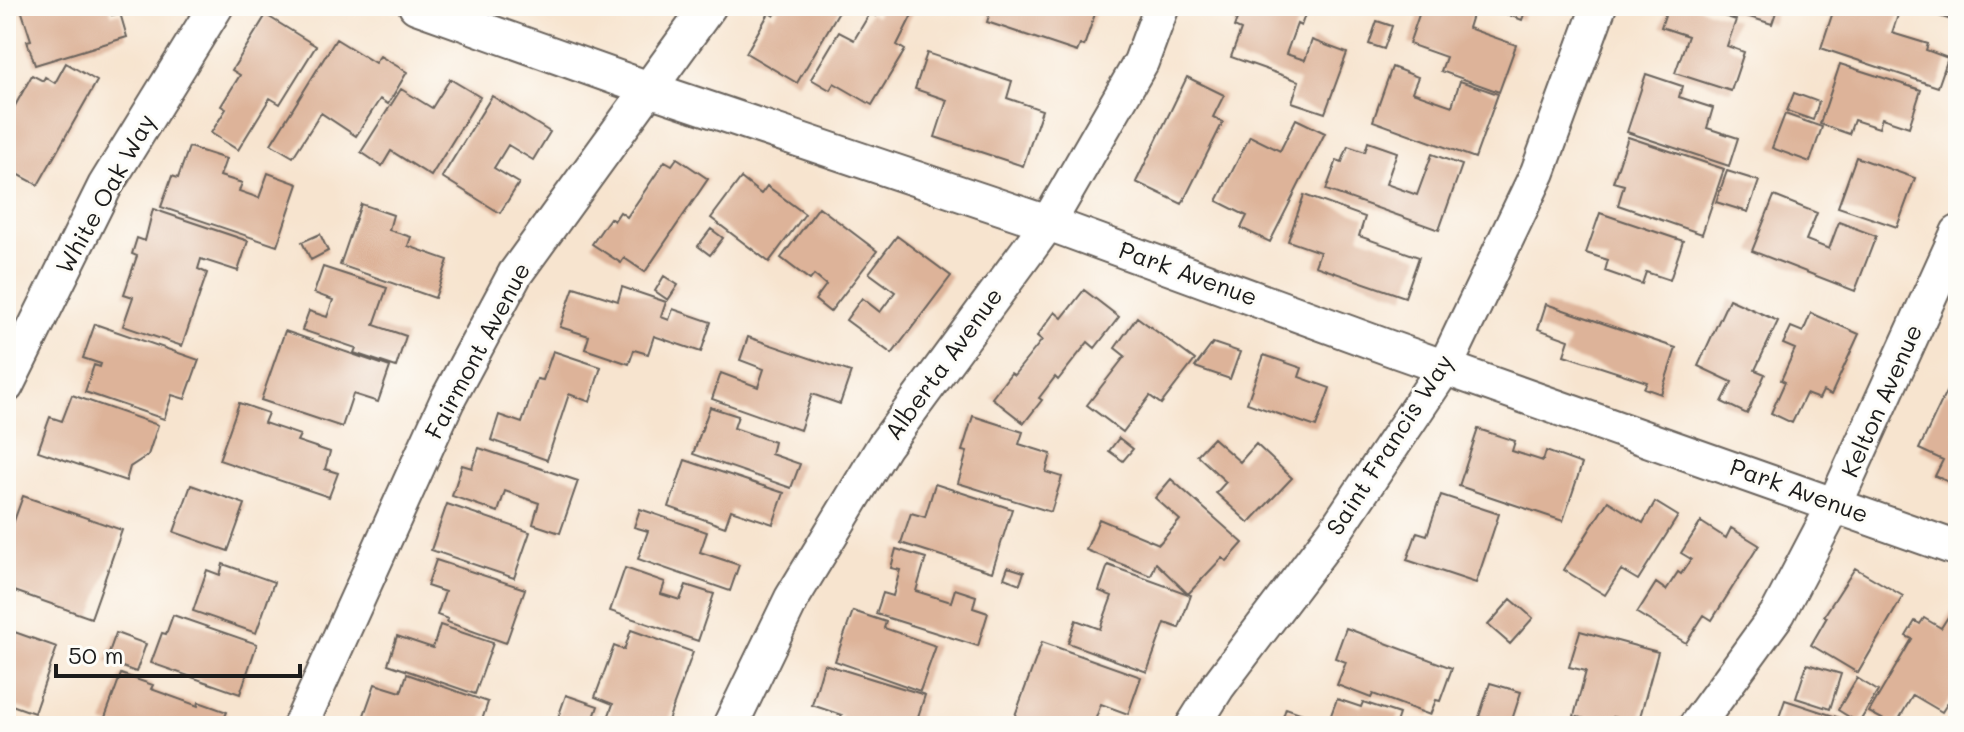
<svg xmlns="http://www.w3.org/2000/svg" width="1964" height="732" font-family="Mali,sans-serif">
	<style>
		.building { fill: #ddb399 }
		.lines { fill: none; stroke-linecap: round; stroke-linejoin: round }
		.minor-casing { stroke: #69625b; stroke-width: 38 }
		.minor { stroke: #fff; stroke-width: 34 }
		.labels { text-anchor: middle; stroke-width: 6; stroke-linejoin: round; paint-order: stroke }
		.street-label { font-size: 24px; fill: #1c1c1c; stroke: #fdfcf7 }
	</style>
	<rect width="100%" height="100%" fill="#fdfcf7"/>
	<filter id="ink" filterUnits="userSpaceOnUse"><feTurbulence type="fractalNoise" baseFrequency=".0125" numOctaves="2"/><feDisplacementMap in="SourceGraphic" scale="16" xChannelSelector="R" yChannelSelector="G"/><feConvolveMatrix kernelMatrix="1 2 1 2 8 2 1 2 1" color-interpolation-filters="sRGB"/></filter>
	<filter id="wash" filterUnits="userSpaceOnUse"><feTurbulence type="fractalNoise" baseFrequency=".006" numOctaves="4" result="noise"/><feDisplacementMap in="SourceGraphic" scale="32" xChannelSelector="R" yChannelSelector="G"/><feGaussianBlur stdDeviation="1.8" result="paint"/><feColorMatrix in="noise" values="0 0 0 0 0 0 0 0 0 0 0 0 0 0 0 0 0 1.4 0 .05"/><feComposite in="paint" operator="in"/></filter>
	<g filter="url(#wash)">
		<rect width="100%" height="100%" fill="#f7e4cf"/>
		<g id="blocks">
			<path class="building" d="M 20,6 L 109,6 L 112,15 L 120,13 L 127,37 L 35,65 L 27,41 L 31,40 Z
				M 773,6 L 842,6 L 797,83 L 746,53 L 769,13 L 774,16 L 779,9 Z
				M 883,6 L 902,6 L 913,13 L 897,45 L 905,50 L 872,105 L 834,83 L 830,90 L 811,79 L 839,32 L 854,40 L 870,13 L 876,16 Z
				M 992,6 L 1052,6 L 1063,10 L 1065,6 L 1102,6 L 1101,9 L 1097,8 L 1084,46 L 1080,45 L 1077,52 L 987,22 Z
				M 1235,6 L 1308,6 L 1301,26 L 1297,24 L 1286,54 L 1305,60 L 1312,40 L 1347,53 L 1325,113 L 1292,102 L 1299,81 L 1231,57 L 1241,30 L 1234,27 L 1241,8 Z
				M 1422,6 L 1465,6 L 1474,9 L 1468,28 L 1516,45 L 1499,92 L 1441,71 L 1446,57 L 1409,44 Z
				M 1485,6 L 1527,6 L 1522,20 Z
				M 1668,6 L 1694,6 L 1736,20 L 1727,46 L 1744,52 L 1731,91 L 1675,73 L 1688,36 L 1661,27 Z
				M 1714,6 L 1778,6 L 1772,24 Z
				M 1835,6 L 1870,6 L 1898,15 L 1892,33 L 1928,44 L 1926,50 L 1948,58 L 1938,87 L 1821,48 Z
				M 1909,6 L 1952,6 L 1948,19 Z
				M 266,15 L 316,46 L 280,104 L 270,98 L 238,150 L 211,133 L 226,109 L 221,106 L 240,75 L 232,70 Z
				M 1377,21 L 1392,26 L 1384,49 L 1369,44 Z
				M 336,39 L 375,63 L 380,56 L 407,72 L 388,104 L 380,99 L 356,136 L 321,113 L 293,157 L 271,144 Z
				M 927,53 L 1012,81 L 1007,98 L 1042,110 L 1023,166 L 935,137 L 947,100 L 915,89 Z
				M 66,63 L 97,81 L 38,185 L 8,169 L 13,159 L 6,155 L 6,122 L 32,75 L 43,81 L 45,77 L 55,83 Z
				M 1840,64 L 1921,90 L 1909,127 L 1882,118 L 1879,128 L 1854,120 L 1849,134 L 1820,124 Z
				M 1392,67 L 1418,77 L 1412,92 L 1452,106 L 1460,81 L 1498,94 L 1475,158 L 1373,121 Z
				M 1646,74 L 1682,86 L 1679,97 L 1713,108 L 1707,128 L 1738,138 L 1729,166 L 1627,132 Z
				M 1187,77 L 1224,95 L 1213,117 L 1223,122 L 1182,204 L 1136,182 Z
				M 450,79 L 480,97 L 431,176 L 391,151 L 382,166 L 361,152 L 401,89 L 432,108 Z
				M 1794,93 L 1819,102 L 1813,120 L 1787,111 Z
				M 492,96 L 550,132 L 533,160 L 508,145 L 494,168 L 519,183 L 500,213 L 442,177 Z
				M 1785,114 L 1822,127 L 1810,162 L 1772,148 Z
				M 1296,119 L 1325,133 L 1270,242 L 1241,228 L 1247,216 L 1217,201 L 1250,136 L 1280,151 Z
				M 1628,137 L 1724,169 L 1702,234 L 1618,205 L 1624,185 L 1613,182 Z
				M 1368,142 L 1397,152 L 1386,184 L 1417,195 L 1432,154 L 1462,165 L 1439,230 L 1326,190 L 1337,160 L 1342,162 L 1348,146 L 1365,152 Z
				M 189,147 L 226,159 L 220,176 L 242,183 L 239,191 L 259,198 L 268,173 L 298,184 L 277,246 L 161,207 L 172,176 L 178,178 Z
				M 1856,157 L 1915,178 L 1897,227 L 1838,207 Z
				M 677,158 L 708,179 L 645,272 L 624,258 L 621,263 L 592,244 L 610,218 L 614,221 L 620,212 L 627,217 L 665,161 L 672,165 Z
				M 1727,171 L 1759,181 L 1748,212 L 1716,202 Z
				M 741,178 L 761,194 L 767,186 L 805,214 L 769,262 L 711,218 Z
				M 1304,195 L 1365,217 L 1359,236 L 1419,257 L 1405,297 L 1315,266 L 1320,252 L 1288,241 Z
				M 1774,196 L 1817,213 L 1806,240 L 1829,249 L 1839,222 L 1876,236 L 1855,291 L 1752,251 Z
				M 361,204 L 393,215 L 389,230 L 411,237 L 408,246 L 448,260 L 435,298 L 340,265 Z
				M 819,207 L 877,251 L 830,312 L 815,300 L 826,285 L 814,275 L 810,280 L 781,258 Z
				M 153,209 L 248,241 L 238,271 L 201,259 L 198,269 L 207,273 L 182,346 L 123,326 L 133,297 L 124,294 L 137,256 L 132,254 L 137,238 L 145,241 Z
				M 1600,213 L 1683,241 L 1670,280 L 1646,272 L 1642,284 L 1605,271 L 1608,260 L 1586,253 Z
				M 711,229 L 723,238 L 710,255 L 698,246 Z
				M 320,234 L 328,251 L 311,260 L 302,242 Z
				M 897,236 L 951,276 L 892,354 L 846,320 L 862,298 L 880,312 L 895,292 L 869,273 Z
				M 323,267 L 387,288 L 374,325 L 406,336 L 396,367 L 354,353 L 356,348 L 302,330 L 309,311 L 327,317 L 333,300 L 314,293 Z
				M 664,276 L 678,285 L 668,300 L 655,291 Z
				M 574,287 L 618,301 L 622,287 L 666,302 L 661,317 L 669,320 L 673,309 L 711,322 L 701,352 L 654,336 L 648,354 L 634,350 L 629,364 L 585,349 L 589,336 L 560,327 Z
				M 1084,290 L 1119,317 L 1095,348 L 1088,342 L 1058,380 L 1055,377 L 1039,398 L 1042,400 L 1024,423 L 992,398 L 1011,373 L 1014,375 L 1042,340 L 1037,336 L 1055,312 L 1062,318 Z
				M 1729,299 L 1778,321 L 1755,370 L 1765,374 L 1747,414 L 1722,402 L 1732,382 L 1698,366 Z
				M 1546,304 L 1676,348 L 1661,394 L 1644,388 L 1647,382 L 1564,355 L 1569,340 L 1538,329 Z
				M 1811,313 L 1859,334 L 1831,395 L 1823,391 L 1819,399 L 1806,394 L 1792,423 L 1771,413 L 1785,382 L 1781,380 L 1795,349 L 1783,344 L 1791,327 L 1803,332 Z
				M 1137,317 L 1195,360 L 1161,404 L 1150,396 L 1123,432 L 1087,405 L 1125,356 L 1115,348 Z
				M 95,324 L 199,360 L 185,399 L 172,395 L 164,419 L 85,392 L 94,365 L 100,367 L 101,364 L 83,358 Z
				M 285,331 L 390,367 L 378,402 L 353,394 L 342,427 L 261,400 Z
				M 748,337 L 851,372 L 840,404 L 812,394 L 800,430 L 712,399 L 721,373 L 758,387 L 764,369 L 740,360 Z
				M 1213,343 L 1240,352 L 1230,379 L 1195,367 Z
				M 553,351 L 601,367 L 590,402 L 569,394 L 547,460 L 491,440 L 499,415 L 522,423 L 537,379 L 543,380 Z
				M 1264,355 L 1302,368 L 1299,377 L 1330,388 L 1316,427 L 1247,403 Z
				M 1958,382 L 1958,486 L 1935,476 L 1943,460 L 1919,449 L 1946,392 L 1952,395 Z
				M 72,395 L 158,425 L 148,455 L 130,467 L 126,481 L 38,451 L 50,417 L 62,421 Z
				M 239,403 L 268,413 L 264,423 L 300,435 L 297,441 L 330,452 L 325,469 L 338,473 L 329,497 L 219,460 Z
				M 710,407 L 738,416 L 734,428 L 774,442 L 771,454 L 800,464 L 791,488 L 693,454 Z
				M 973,416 L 1023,432 L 1019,444 L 1051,454 L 1046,472 L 1062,477 L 1051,512 L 958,483 L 967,452 L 962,451 Z
				M 1478,429 L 1515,441 L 1512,451 L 1543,461 L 1546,451 L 1582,464 L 1563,521 L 1459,486 Z
				M 1119,438 L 1133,449 L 1123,461 L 1109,451 Z
				M 1213,438 L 1240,462 L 1256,444 L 1292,478 L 1249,523 L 1216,493 L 1226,482 L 1197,455 Z
				M 479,448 L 578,481 L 560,533 L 533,524 L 539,503 L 505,491 L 498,512 L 452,496 L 462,465 L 472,468 Z
				M 685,460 L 784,493 L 773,524 L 731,510 L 725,527 L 669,507 Z
				M 1171,479 L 1243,543 L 1227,561 L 1222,558 L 1188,594 L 1156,563 L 1151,576 L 1086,550 L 1099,519 L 1159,544 L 1180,520 L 1155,498 Z
				M 935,484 L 1012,509 L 992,572 L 901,543 L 911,513 L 925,517 Z
				M 191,485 L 245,504 L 228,551 L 174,532 Z
				M 1441,495 L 1499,514 L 1476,583 L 1407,560 L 1417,532 L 1427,535 Z
				M 23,496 L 122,530 L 91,618 L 6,588 L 6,543 Z
				M 1608,501 L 1643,523 L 1655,502 L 1678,516 L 1638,580 L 1621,570 L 1605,595 L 1564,570 Z
				M 447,504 L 530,532 L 514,578 L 431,550 Z
				M 640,509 L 707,532 L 700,552 L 739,565 L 730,591 L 638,559 L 648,531 L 634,527 Z
				M 1701,522 L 1726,538 L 1731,528 L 1759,545 L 1712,620 L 1704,615 L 1686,643 L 1637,613 L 1656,583 L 1666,590 L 1678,572 L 1681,574 L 1691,559 L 1681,553 Z
				M 896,549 L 926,558 L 916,591 L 951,602 L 955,589 L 976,596 L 973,608 L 988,613 L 978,646 L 876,614 L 883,593 L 893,596 L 900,570 L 891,568 Z
				M 436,560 L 525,589 L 506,643 L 447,622 L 448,619 L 437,615 L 445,592 L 427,586 Z
				M 223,564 L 274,582 L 256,633 L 193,611 L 207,570 L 220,575 Z
				M 1108,565 L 1191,595 L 1179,628 L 1165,623 L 1147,672 L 1068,643 L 1076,620 L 1100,629 L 1112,596 L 1099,591 Z
				M 1008,567 L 1024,572 L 1020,584 L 1004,578 Z
				M 625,568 L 665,582 L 661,594 L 680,600 L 686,585 L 714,594 L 698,641 L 610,611 Z
				M 1855,568 L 1903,596 L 1858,673 L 1811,645 L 1827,617 L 1824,616 Z
				M 1511,599 L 1533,618 L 1510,644 L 1488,625 Z
				M 1953,609 L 1958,613 L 1958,674 L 1952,684 L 1958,687 L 1942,712 L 1913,695 L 1895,726 L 1869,712 L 1912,639 L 1906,636 L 1915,621 L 1920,624 L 1924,618 L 1941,628 Z
				M 853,611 L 886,622 L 884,628 L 936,646 L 920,691 L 835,661 Z
				M 173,615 L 257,644 L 240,694 L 151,663 L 162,633 L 166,634 Z
				M 440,625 L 493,643 L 475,694 L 388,664 L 397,636 L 433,648 Z
				M 1346,628 L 1452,668 L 1440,701 L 1436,700 L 1430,715 L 1373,694 L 1371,698 L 1337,685 L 1346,662 L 1335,658 Z
				M 6,629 L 57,647 L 34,713 L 6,703 Z
				M 631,630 L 693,652 L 666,726 L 630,726 L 608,718 L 613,704 L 595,697 L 614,646 L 624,650 Z
				M 1580,631 L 1658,652 L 1638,724 L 1613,717 L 1610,726 L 1574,716 L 1586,671 L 1569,667 Z
				M 116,633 L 146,644 L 136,672 L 106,661 Z
				M 1042,642 L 1141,677 L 1128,714 L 1101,704 L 1093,726 L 1027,726 L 1013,721 Z
				M 824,664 L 925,695 L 915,726 L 838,725 L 842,715 L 812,705 Z
				M 1807,664 L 1841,674 L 1830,709 L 1796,698 Z
				M 121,674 L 153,685 L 151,689 L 198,706 L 199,702 L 227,712 L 221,726 L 111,726 L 103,723 Z
				M 407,674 L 488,702 L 480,726 L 386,726 L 363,718 L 375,684 L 401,692 Z
				M 1857,678 L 1878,691 L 1859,723 L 1838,710 Z
				M 1490,683 L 1521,692 L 1510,726 L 1479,717 Z
				M 566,695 L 598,706 L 591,726 L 555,726 Z
				M 1337,699 L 1361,707 L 1363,702 L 1399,714 L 1395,726 L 1280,726 L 1286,708 L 1328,723 Z
				M 1785,700 L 1861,725 L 1861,726 L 1776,726 Z"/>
		</g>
	</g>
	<g filter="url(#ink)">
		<use href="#blocks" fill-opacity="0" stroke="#69625b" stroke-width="2"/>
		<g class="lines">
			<g class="minor-casing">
				<path id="minor" d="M 416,6 L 649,89 L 1048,223 L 1395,350 L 1958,549
					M 6,386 L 105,186 L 216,6
					M 300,726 L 447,401 L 515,274 L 709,6
					M 730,726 L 792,598 L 884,446 L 1048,223 L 1141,62 L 1162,6
					M 1193,726 L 1218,686 L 1335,531 L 1445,367 L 1538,172 L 1599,6
					M 1696,726 L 1778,613 L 1835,504 L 1958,233"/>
			</g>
			<use href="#minor" class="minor"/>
		</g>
	</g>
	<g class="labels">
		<g class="street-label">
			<text transform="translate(106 194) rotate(-61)" y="8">White Oak Way</text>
			<text transform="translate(1188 274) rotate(20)" y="8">Park Avenue</text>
			<text transform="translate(478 351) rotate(-62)" y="8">Fairmont Avenue</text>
			<text transform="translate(944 364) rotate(-54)" y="8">Alberta Avenue</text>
			<text transform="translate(1882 401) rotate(-66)" y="8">Kelton Avenue</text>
			<text transform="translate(1390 445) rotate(-57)" y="8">Saint Francis Way</text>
			<text transform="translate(1799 491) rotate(20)" y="8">Park Avenue</text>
		</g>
	</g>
	<rect width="1964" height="732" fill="none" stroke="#fdfcf7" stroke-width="32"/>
	<path d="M56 664v12h244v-12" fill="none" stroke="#1c1c1c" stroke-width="4"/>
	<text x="68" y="664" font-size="24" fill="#1c1c1c" stroke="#fdfcf7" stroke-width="6" paint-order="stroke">50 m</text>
</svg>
